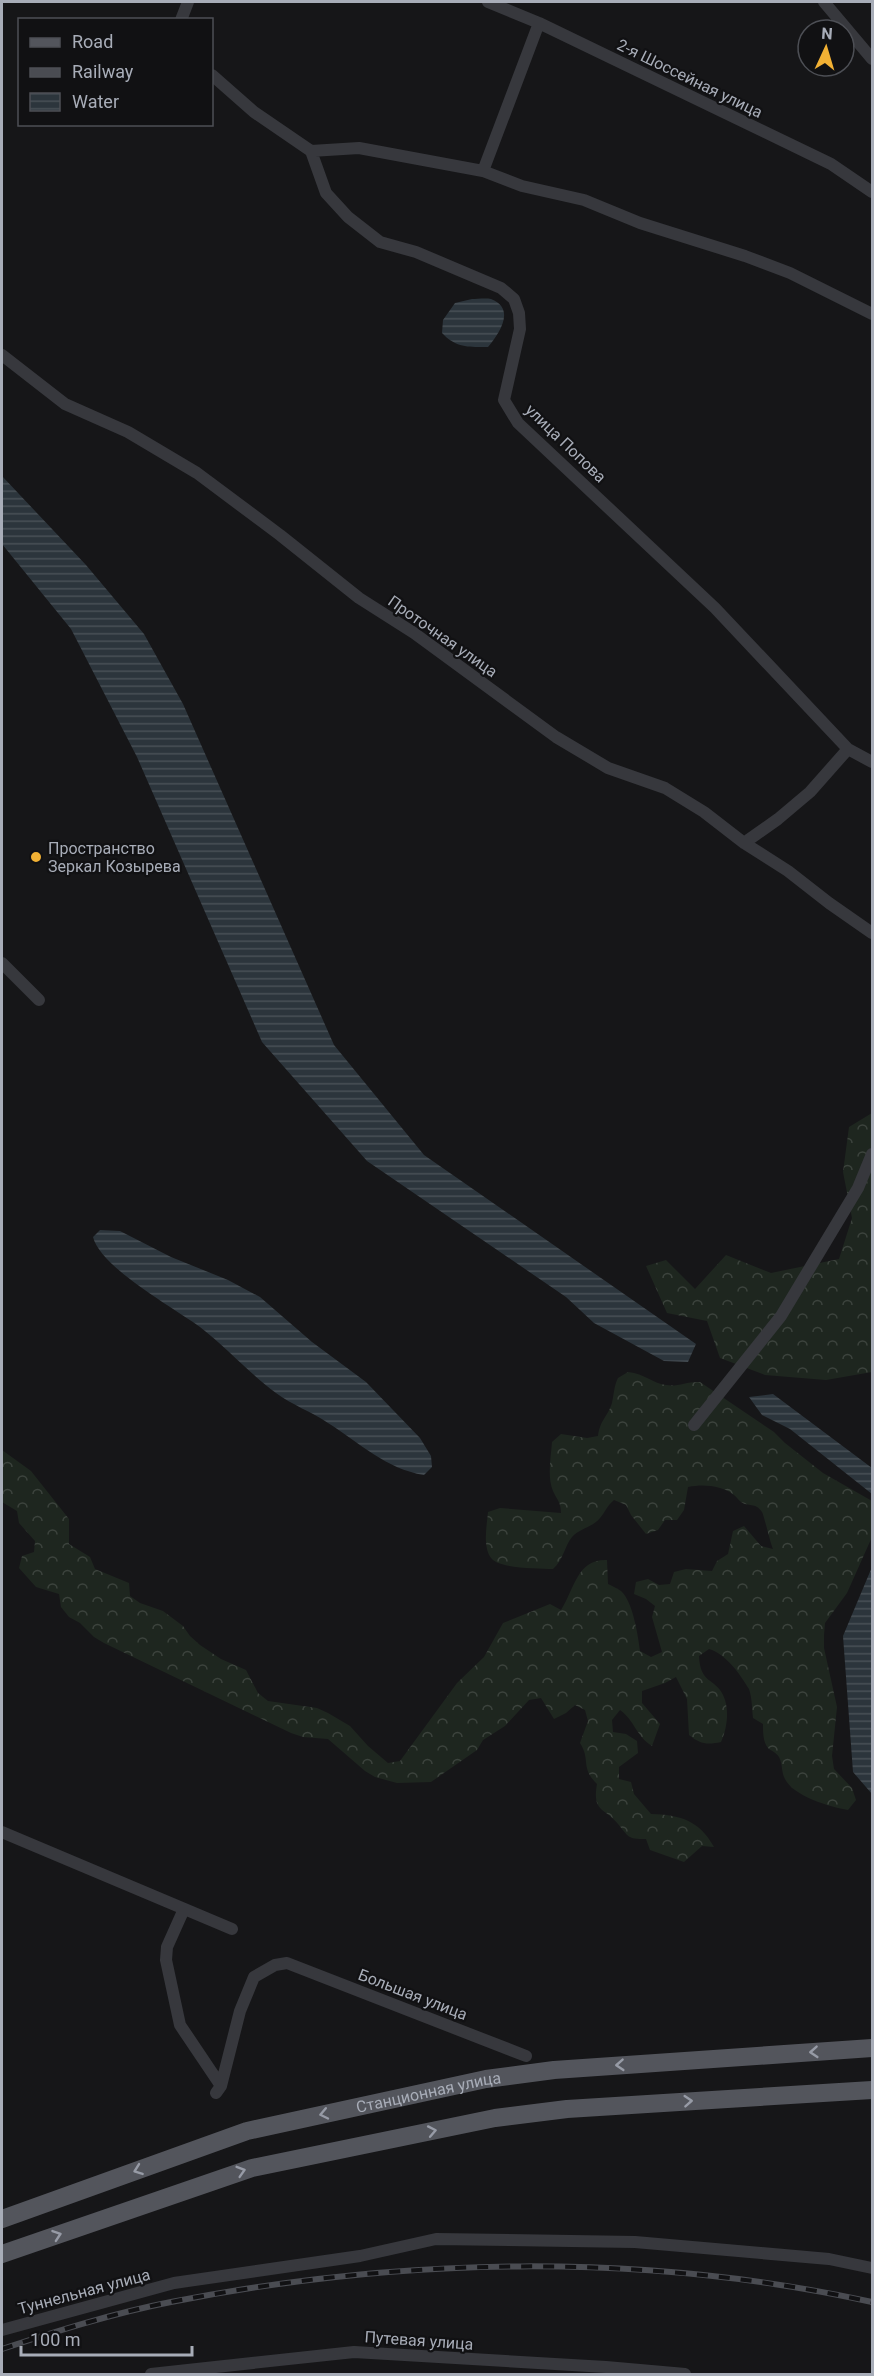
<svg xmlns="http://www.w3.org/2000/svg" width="874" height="2376" font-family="Roboto,sans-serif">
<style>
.forest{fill:url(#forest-crowns)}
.water{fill:url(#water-rules)}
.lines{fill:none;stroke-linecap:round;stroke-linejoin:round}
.street{stroke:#37383d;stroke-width:12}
.primary{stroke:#53555c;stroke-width:18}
.rail-casing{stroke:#4a4c52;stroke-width:6}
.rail{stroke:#111113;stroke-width:4;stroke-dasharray:11;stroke-linecap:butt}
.oneway{stroke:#979ba6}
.poi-dot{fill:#f2b134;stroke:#111113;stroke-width:2}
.labels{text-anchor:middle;stroke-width:4.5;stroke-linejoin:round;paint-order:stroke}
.street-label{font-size:16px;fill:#a8adb8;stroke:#111113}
.poi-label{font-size:16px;fill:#a8adb8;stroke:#111113;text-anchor:start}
</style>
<defs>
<pattern id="forest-crowns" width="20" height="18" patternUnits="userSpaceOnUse" patternTransform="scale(1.5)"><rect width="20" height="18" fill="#1e261f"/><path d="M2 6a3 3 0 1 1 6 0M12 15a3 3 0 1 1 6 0" fill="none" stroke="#3c433d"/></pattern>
<pattern id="water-rules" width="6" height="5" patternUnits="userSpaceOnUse" patternTransform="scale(1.5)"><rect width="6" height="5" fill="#2c353c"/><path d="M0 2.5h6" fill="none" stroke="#485056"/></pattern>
</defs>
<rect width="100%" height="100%" fill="#161618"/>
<path class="forest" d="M872 1113V1372L826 1380 765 1375 720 1358 707 1321 667 1313 646 1266 666 1260 695 1289 726 1255 771 1273 839 1259 852 1218 843 1172 849 1127Z
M628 1372C645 1374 652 1383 666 1385 678 1387 688 1381 700 1382L774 1432 785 1443 823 1473 872 1501V1537L847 1593 825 1623 824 1635V1648L837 1707 832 1756 834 1769 852 1788 856 1800 848 1810C830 1807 793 1796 785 1779 781 1772 783 1764 779 1757 776 1752 771 1751 768 1748 763 1742 763 1732 763 1724L753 1718C752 1709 752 1697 749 1689 740 1674 726 1654 709 1649L699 1656C700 1684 715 1678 723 1695 730 1709 727 1729 721 1742 707 1745 700 1744 689 1735L687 1699 676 1677 665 1683 642 1691V1703L660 1724 652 1746C636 1736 635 1721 620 1710L612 1720 613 1732 626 1734 637 1741 638 1753 619 1767V1779L631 1782 634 1794 651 1814C680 1815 699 1820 714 1847L702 1846 684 1862 650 1850 646 1839C627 1839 629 1837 618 1824 605 1807 592 1813 597 1784 580 1767 591 1760 580 1743L588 1721 585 1710 575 1705 566 1713 554 1719 541 1698 529 1700 505 1726 483 1740 477 1750 431 1782 397 1783 375 1777 365 1771 328 1739 303 1737 291 1733 104 1643 94 1637 80 1623 69 1617 61 1607 59 1594 36 1587 19 1568 22 1556 34 1552 35 1541 19 1523 17 1511 2 1502V1450L31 1471 69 1519V1544L90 1557 95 1569 129 1583 130 1596 140 1603 163 1611 183 1626 190 1636 200 1645 221 1659 246 1670 258 1693 268 1701 317 1708 328 1713 350 1726 368 1746 388 1763 400 1761 457 1683 484 1657 503 1623 550 1604 561 1610C575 1588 577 1559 607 1560L608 1584C612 1586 617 1588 621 1591 633 1602 638 1635 640 1651L651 1657 662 1652 652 1617 655 1606 646 1599 634 1594 636 1582 648 1579 659 1585 670 1584 674 1572 686 1569 712 1571 717 1561 728 1554 733 1531 744 1526 761 1546 773 1549C770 1542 764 1515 762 1512 756 1502 748 1507 741 1502 738 1500 737 1497 734 1495 721 1485 703 1484 688 1487L684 1510 677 1520H665L658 1530 646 1534 631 1515 626 1505 614 1500C606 1507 606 1511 600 1518 593 1527 580 1528 572 1537 564 1547 564 1559 553 1569 540 1568 501 1569 492 1559 482 1548 487 1525 488 1512L500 1508 561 1513C561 1502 557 1500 553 1491 547 1477 551 1457 552 1442L561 1434 587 1438 598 1436C600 1420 608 1416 612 1403 614 1394 614 1386 618 1378Z"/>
<path class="water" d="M472 299C477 299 486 298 491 299 517 309 498 335 488 347 468 347 456 348 442 333L443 320 455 303Z
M2 476 86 565 144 634 183 704 334 1045 424 1155 696 1344 688 1362 664 1361 594 1323 566 1297 367 1161 262 1042 137 757 71 629 2 544Z
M100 1230 120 1231 171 1257 228 1280 260 1297 312 1342 366 1382 420 1438 431 1456 432 1467 424 1475C386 1469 360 1443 328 1423 312 1412 292 1405 276 1393 249 1373 227 1348 200 1327 174 1308 100 1267 93 1237Z
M773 1394 872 1468V1494L790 1429 762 1415 749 1397Z
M872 1567V1794L853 1772 843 1636Z"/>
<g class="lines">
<path class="street" d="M488 2 539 23 831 164 872 192
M824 2 872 59
M181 20 188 2
M212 75 254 112 311 151 359 148 483 171 522 186 584 200 640 223 745 256 790 273 872 314
M311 151 326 193 348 217 380 242 416 252 501 288 514 299 519 313 520 329 504 400 518 423 715 608 848 749 872 762
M483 171 539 23
M2 355 65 404 128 432 197 473 280 535 359 598 414 633 556 737 608 768 665 788 704 812 744 843 788 871 829 903 872 933
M744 843 778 819 810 792 848 749
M2 963 39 1000
M694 1425 781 1316 858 1188 872 1154
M2 1832 232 1929
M184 1909 167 1947 166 1960 180 2025 221 2086
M216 2093 221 2086 240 2011 254 1977 275 1965 287 1963 526 2056
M2 2330 174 2283 360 2256 436 2239 635 2242 829 2259 872 2268
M151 2374 354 2352 606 2367 685 2374"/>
<g class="primary">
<path id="s1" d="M2 2219 247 2131 486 2079 554 2070 872 2048"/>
<path d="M2 2254 252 2168 495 2118 567 2109 872 2090"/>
</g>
<defs>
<path id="rail" d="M2 2349C57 2331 114 2313 171 2302 401 2257 643 2252 872 2302"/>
</defs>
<use href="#rail" class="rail-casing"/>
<use href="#rail" class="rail"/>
</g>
<defs><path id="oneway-chevron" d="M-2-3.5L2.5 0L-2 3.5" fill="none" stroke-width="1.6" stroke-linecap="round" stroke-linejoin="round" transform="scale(1.5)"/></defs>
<g class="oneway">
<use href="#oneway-chevron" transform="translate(814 2052) rotate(176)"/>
<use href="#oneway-chevron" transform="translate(620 2065) rotate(176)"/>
<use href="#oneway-chevron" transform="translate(688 2101) rotate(-4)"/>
<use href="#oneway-chevron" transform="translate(324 2114) rotate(168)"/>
<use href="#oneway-chevron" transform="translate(432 2131) rotate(-11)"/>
<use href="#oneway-chevron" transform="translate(138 2170) rotate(160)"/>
<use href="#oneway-chevron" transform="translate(241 2171) rotate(-17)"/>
<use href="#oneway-chevron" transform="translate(57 2235) rotate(-19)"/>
</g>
<circle class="poi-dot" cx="36" cy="857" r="6"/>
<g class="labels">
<g class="street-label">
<text transform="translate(690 78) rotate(26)" y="6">2-я Шоссейная улица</text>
<text transform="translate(566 443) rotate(44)" y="6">улица Попова</text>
<text transform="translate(443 636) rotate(35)" y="6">Проточная улица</text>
<text transform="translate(413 1994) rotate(21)" y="6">Большая улица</text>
<text dy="6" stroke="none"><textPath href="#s1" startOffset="446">Станционная улица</textPath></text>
<text transform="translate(84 2291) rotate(-15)" y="6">Туннельная улица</text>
<text transform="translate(419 2340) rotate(4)" y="6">Путевая улица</text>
</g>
<g class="poi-label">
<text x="48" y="854">Пространство<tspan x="48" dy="18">Зеркал Козырева</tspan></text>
</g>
</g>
<rect width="874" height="2376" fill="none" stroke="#a8adb8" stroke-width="6"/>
<rect x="18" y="18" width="195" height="108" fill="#111113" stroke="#4d4f55" stroke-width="1.5"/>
<rect x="30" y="38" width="30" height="9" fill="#53555c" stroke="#4d4f55" stroke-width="1.5"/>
<text x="72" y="48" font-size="18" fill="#a8adb8">Road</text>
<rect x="30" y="68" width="30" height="9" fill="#4a4c52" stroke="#4d4f55" stroke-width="1.5"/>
<text x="72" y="78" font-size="18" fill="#a8adb8">Railway</text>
<rect x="30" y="93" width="30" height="18" fill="url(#water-rules)" stroke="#4d4f55" stroke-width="1.5"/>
<text x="72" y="108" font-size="18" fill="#a8adb8">Water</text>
<g transform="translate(826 48) rotate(4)"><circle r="28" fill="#111113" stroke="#4d4f55" stroke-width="1.5"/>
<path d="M0-4.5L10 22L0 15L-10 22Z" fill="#f2b134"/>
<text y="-9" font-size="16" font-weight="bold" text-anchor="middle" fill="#a8adb8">N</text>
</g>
<path d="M21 2346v9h171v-9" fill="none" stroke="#a8adb8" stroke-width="3"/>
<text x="30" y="2346" font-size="18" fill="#a8adb8" stroke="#111113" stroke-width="4.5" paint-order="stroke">100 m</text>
</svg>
